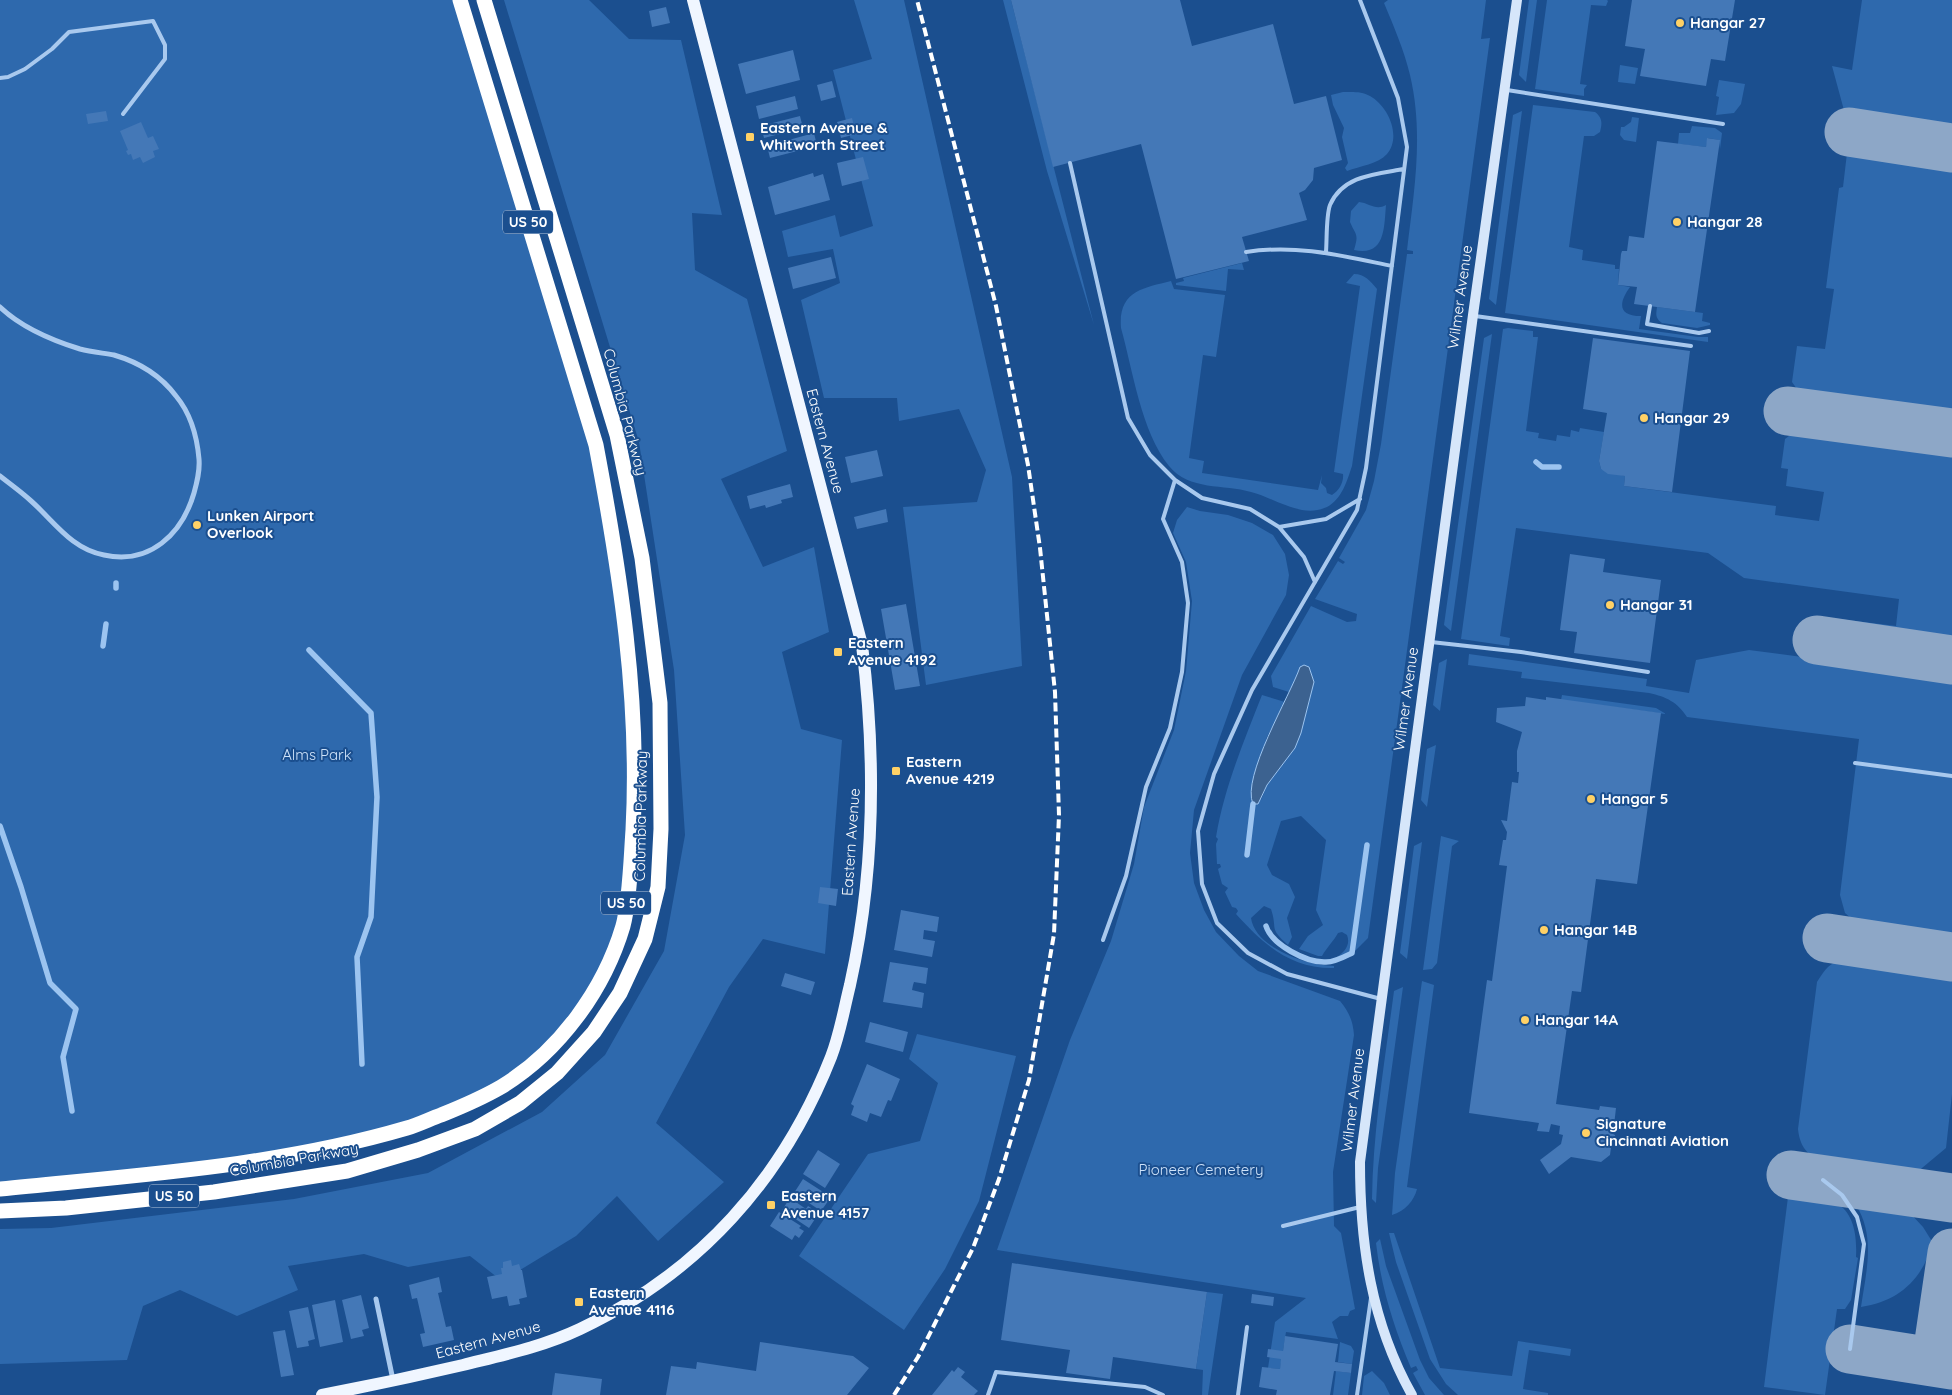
<svg xmlns="http://www.w3.org/2000/svg" width="1952" height="1395" font-family="Quicksand,sans-serif">
<style>
.green{fill:#2e69ad}
.water{fill:#3c6290;stroke:#9cc4f0}
.lines{fill:none;stroke-linecap:round;stroke-linejoin:round}
.stream{stroke:#9cc4f0;stroke-width:5.5}
.taxiway{stroke:#8da7c7;stroke-width:49}
.building{fill:#4478b7}
.lane{stroke:#a9c9ee;stroke-width:4}
.street{stroke:#a9c9ee;stroke-width:5}
.secondary{stroke:#d6e6fa;stroke-width:10}
.primary{stroke:#f0f6ff;stroke-width:12}
.highway{stroke:#fff;stroke-width:15}
.rail{stroke:#fff;stroke-width:4;stroke-dasharray:9 4;stroke-linecap:butt}
.poi-dot{fill:#ffd166;stroke:#1b4f8f;stroke-width:2}
.labels{text-anchor:middle;stroke-width:4;stroke-linejoin:round;paint-order:stroke}
.shield{fill:#1b4f8f;stroke:#bbcadd;stroke-width:1}
.shield-label{font-size:14px;font-weight:bold;fill:#fff}
.poi-label{font-size:15px;font-weight:bold;fill:#fff;stroke:#1b4f8f;text-anchor:start}
.street-label{font-size:15px;fill:#fff;stroke:#1b4f8f}
.park-label{font-size:15px;fill:#cfe3fa;stroke:#1b4f8f}
</style>
<rect width="100%" height="100%" fill="#1b4f8f"/>
<path class="green" d="M0 0H460L596 445 633 709 623 924 585 1004 502 1086 346 1143 0 1189Z
M504 0H589L629 39 681 40 722 215 692 213 695 270 747 299 787 451 721 479 763 567 814 547 829 632 782 652 801 729 842 740 825 954 763 939 729 987 656 1123 724 1182 658 1241 617 1196 576 1236 502 1281 470 1256 408 1267 364 1254 288 1266 298 1290 237 1316 180 1290 143 1306 127 1360 0 1364V1229L51 1228 294 1199 428 1173 542 1112 605 1055 664 951 685 835 674 670 639 442Z
M854 0H904L1012 477 1022 666 926 685 903 507 977 502 986 470 959 409 899 421 897 398H824L801 300 840 283 833 249 788 257 782 231 835 215 840 237 873 226 833 70 872 59Z
M1003 0H1011L1094 325 1047 171Z
M1388 0H1486L1481 39 1490 38 1368 938 1356 950 1336 960 1335 958C1344 953 1351 945 1347 935L1342 932 1338 933C1333 942 1327 947 1322 956H1318L1299 949 1308 936 1323 925 1316 910 1326 840 1301 816 1281 821 1267 865 1272 875 1289 884 1295 897 1287 918 1292 937 1288 945C1268 927 1278 930 1271 909L1264 906 1251 918C1255 948 1308 966 1334 966V968C1291 969 1263 944 1236 914L1238 911 1236 908 1232 907 1225 892 1228 888 1222 884 1218 869 1221 867 1220 864H1217L1216 844 1218 839 1216 837C1224 788 1244 741 1262 695L1285 702 1266 739 1261 800 1267 785 1295 748 1300 667 1293 686 1289 692 1273 687 1271 676 1311 606 1347 622 1356 621 1357 614 1315 599 1338 561 1343 564 1345 562 1339 558 1366 510 1374 481 1381 444 1407 254H1413V251L1407 250C1414 192 1424 134 1410 75 1404 50 1394 27 1384 3Z
M1529 0H1537L1526 82 1519 75Z
M1547 0H1607L1608 1 1606 6 1591 5 1580 84 1587 85 1584 89V96L1535 89Z
M1862 0H1952V128L1845 114 1832 66 1852 70Z
M1620 65 1638 68 1635 84 1618 82Z
M1719 80 1745 84 1741 104 1734 113 1716 115 1719 97 1716 96Z
M1343 92C1352 92 1362 91 1370 96 1388 106 1402 136 1387 154 1378 164 1360 166 1347 171L1345 168 1348 163 1342 137 1344 128 1333 105 1331 95Z
M1533 105 1595 112C1603 118 1602 124 1600 132L1594 136H1584L1569 247 1583 250 1582 260 1615 265V269H1619L1618 285 1630 287C1619 302 1617 316 1641 316L1639 329 1698 337H1708V342L1505 313Z
M1522 111 1496 305 1489 299 1513 115Z
M1632 117 1639 118 1636 142 1624 140 1620 135 1621 127H1624L1631 122Z
M1692 126 1715 128 1722 133 1720 149 1719 140 1708 138 1706 147 1678 144 1679 133H1690Z
M1847 153 1952 166V414L1799 392 1792 382 1797 346 1825 349 1834 289 1826 288 1839 188 1843 187Z
M1359 202C1369 203 1376 211 1386 205 1384 226 1386 257 1354 250 1359 233 1356 236 1350 222L1351 211Z
M1242 263 1244 270 1228 269 1226 291 1176 285V283L1184 281 1183 278Z
M1354 274C1365 274 1370 281 1377 289L1352 466C1347 481 1342 499 1327 507 1301 519 1275 498 1251 492 1224 484 1189 491 1169 466 1141 431 1133 371 1121 328 1118 291 1143 288 1171 281L1174 289 1225 295 1216 357 1203 355 1189 458 1204 461 1202 473 1318 490 1322 475 1321 483 1326 488 1327 493 1332 495C1339 491 1344 482 1343 474L1334 472 1360 286 1346 283Z
M1657 307 1703 313 1702 321 1710 323V325L1697 328 1662 323C1655 318 1656 314 1657 307Z
M1508 328 1533 331V337H1538L1526 431 1539 433 1538 438 1556 441 1557 435 1570 437 1571 430 1579 432 1580 428 1604 432 1599 461 1601 469 1625 476 1624 486 1776 506 1775 515 1819 521 1824 492 1786 486 1788 469 1781 468 1785 439 1793 433 1952 455V643L1819 624 1815 616 1896 626 1899 599 1744 578 1708 553 1516 528 1500 636 1510 638 1509 646 1461 639 1503 329Z
M1492 334 1451 631 1444 625 1484 338Z
M1187 507 1200 511 1228 515 1252 523 1273 535 1285 554 1289 575 1286 595 1242 675 1194 810 1190 853 1194 883 1204 910 1216 932 1239 956 1258 971 1340 1001C1349 1012 1353 1021 1354 1035L1333 1172 1334 1226 1341 1233 1355 1309 1350 1311 1348 1316H1340L1332 1322 1338 1339 1286 1332 1280 1369 1268 1368 1275 1322 1306 1298 997 1250 1070 1040 1111 941 1134 864 1144 807 1174 730 1186 671 1192 601 1186 562 1173 533 1177 520Z
M1749 650 1952 677V934L1948 935 1913 934 1859 925 1845 913 1840 895 1859 739 1687 717C1677 702 1667 697 1649 693L1521 678 1522 672 1468 665 1469 654 1647 679 1646 686 1689 693 1696 660Z
M1447 659 1440 711 1433 705 1439 663Z
M1562 695 1656 708 1666 714 1561 700Z
M1436 745 1427 807 1421 800 1427 749Z
M1441 836 1459 841 1452 846 1437 963 1432 969 1423 970Z
M1422 842 1407 959 1400 953 1414 846Z
M1851 959C1882 962 1926 963 1952 978V1094L1946 1148 1916 1173C1897 1170 1823 1165 1812 1156 1803 1150 1799 1140 1798 1129L1817 982C1828 965 1831 961 1851 959Z
M1422 981 1434 985 1407 1187 1417 1189C1414 1201 1405 1211 1392 1215L1395 1173Z
M1403 987 1378 1168 1376 1203 1372 1199C1373 1129 1385 1060 1394 991Z
M917 1034 1016 1056 979 1201 945 1269 904 1330 799 1256 868 1154 920 1141 938 1083 909 1059Z
M1788 1197C1798 1198 1831 1200 1838 1204 1855 1215 1857 1239 1856 1257L1858 1258 1851 1300 1845 1309H1837L1825 1395 1764 1387Z
M1856 1205 1909 1212 1923 1227 1933 1243C1922 1279 1900 1301 1861 1307 1866 1272 1876 1237 1856 1205Z
M1389 1233H1394L1440 1368 1512 1376 1518 1341 1571 1349 1570 1356 1529 1350 1523 1389 1548 1393V1395H1458L1446 1384 1430 1359 1396 1262Z
M1380 1239 1386 1266 1420 1360 1429 1378 1444 1395H1425L1413 1373 1418 1370 1416 1366 1411 1368C1394 1328 1381 1287 1376 1243Z
M1207 1292 1223 1294 1208 1395H1202L1203 1370 1196 1369Z
M1340 1342 1351 1346 1354 1351 1352 1364 1338 1362Z
M1336 1371 1351 1373 1348 1395H1333Z
M1372 1371 1384 1383 1390 1395H1362L1364 1376Z"/>
<path class="water" d="M1304 665 1309 667 1314 682 1301 733 1295 748 1267 785 1258 804H1253C1241 777 1290 696 1300 667Z"/>
<g class="lines">
<path class="stream" d="M1536 462 1542 467H1559
M116 588V583
M103 646 106 624
M309 650 371 713 377 797 371 917 357 957 362 1064
M0 826 21 887 50 983 76 1009 63 1057 72 1111
M1247 855 1253 804
M1266 926C1272 945 1307 963 1326 962 1335 962 1344 957 1352 953L1367 845"/>
<path class="taxiway" d="M1849 132 1952 148
M1788 411 1952 433
M1817 640 1952 660
M1827 938 1952 957
M1791 1175 1952 1198
M1850 1349 1952 1365
M1936 1362 1952 1253"/>
</g>
<path class="building" d="M1011 0H1180L1192 46 1273 24 1294 104 1326 96 1342 160 1314 168 1313 180 1305 190 1299 193 1307 220 1242 237 1249 261 1176 279 1141 144 1053 167Z
M1632 0H1735L1725 61 1711 59 1706 86 1640 76 1645 49 1625 46Z
M666 7 670 23 652 27 649 11Z
M793 50 800 80 746 94 738 64Z
M832 81 836 97 821 101 817 85Z
M795 96 798 109 759 119 756 106Z
M106 111 108 121 88 124 86 114Z
M800 116 803 128 764 138 761 126Z
M852 118 856 134 841 138 837 122Z
M141 122 148 138 153 136 159 149 153 151 155 157 143 163 140 157 133 160 131 154 128 155 126 151 128 150 120 131Z
M814 133 817 146 770 158 767 146Z
M1707 138 1720 140 1695 312 1634 304 1637 287 1618 285 1621 254 1622 251H1627L1629 236 1644 238 1657 141 1706 147Z
M863 157 869 179 842 186 837 163Z
M813 173 814 177 823 174 830 200 775 215 768 187Z
M831 257 836 278 793 289 788 268Z
M1593 338 1690 351 1672 492 1624 486 1625 476 1608 474 1601 469 1599 461 1607 413 1583 409Z
M877 450 883 476 851 483 845 457Z
M790 484 793 497 781 500 782 503 766 508 765 505 750 509 747 496Z
M886 509 888 522 857 529 854 517Z
M1570 554 1605 559 1603 572 1661 580 1650 663 1574 653 1577 632 1560 630Z
M906 604 920 686 895 690 881 609Z
M1526 697 1546 700V697L1661 713 1637 884 1596 879 1581 992 1572 991 1556 1104 1599 1110 1600 1106 1616 1108 1613 1134 1615 1135V1140H1612L1610 1155 1601 1162 1571 1157 1549 1174 1540 1160 1561 1144 1563 1135 1559 1134 1560 1126 1551 1124 1549 1132 1537 1131 1539 1123 1469 1113 1487 980 1492 981 1507 866 1499 865 1503 840H1506L1507 832 1501 820 1507 821 1512 782 1518 783 1519 772H1517V751L1522 732 1496 722 1497 708 1525 706Z
M820 887 838 889 836 906 818 903Z
M901 910 939 917 937 932 924 930 923 939 935 941 932 957 894 950Z
M890 962 928 968 926 984 914 982 913 985 912 990 924 993 922 1008 883 1002Z
M785 973 815 982 811 995 781 986Z
M870 1022 908 1032 903 1052 865 1042Z
M867 1064 900 1079 891 1101 888 1100 881 1117 870 1113 867 1122 851 1115 854 1106 851 1104Z
M818 1150 840 1164 825 1188 803 1174Z
M803 1179 831 1197 821 1211 794 1193Z
M790 1198 806 1209 808 1206 819 1213 809 1228 782 1210Z
M779 1212 801 1226 799 1228 804 1231 799 1238 795 1235 792 1240 770 1226Z
M511 1260 512 1266 519 1264 521 1270H522L527 1297 519 1299 520 1304 509 1306 507 1296 492 1299 487 1277 502 1274 501 1268H503V1262Z
M1012 1263 1207 1292 1196 1369 1113 1357 1110 1379 1066 1373 1070 1350 1001 1340Z
M439 1277 442 1292 438 1293 446 1327 451 1326 454 1340 423 1347 420 1334 425 1333 417 1298 412 1299 409 1285Z
M1252 1294 1274 1297 1273 1306 1251 1303Z
M361 1295 369 1328 362 1330 364 1336 351 1339 342 1300Z
M335 1300 343 1342 320 1347 312 1305Z
M308 1307 315 1339 308 1341 309 1346 297 1348 289 1311Z
M285 1330 294 1375 281 1377 273 1332Z
M1285 1336 1338 1344 1335 1362 1352 1364 1351 1373 1334 1371 1330 1395H1276L1277 1390 1259 1387 1262 1367 1280 1369 1281 1359 1267 1357 1268 1349 1283 1351Z
M760 1342 853 1356 869 1368 847 1395H666L671 1366 696 1369 697 1362 756 1371Z
M958 1367 965 1372 961 1377 978 1391 974 1395H932L952 1370 954 1372Z
M555 1373 602 1379 600 1395H552Z"/>
<g class="lines">
<path class="lane" d="M1360 0 1398 98 1407 147 1366 468 1357 510 1252 690 1214 774 1198 831 1202 884 1217 923 1248 953 1287 974 1381 999
M0 78 8 77 25 69 52 49 69 32 153 21 165 45V59L123 114
M1507 90 1723 124
M1070 163 1128 418 1150 455 1175 480 1202 498 1250 509 1279 527 1304 557 1315 582
M1246 252C1297 244 1343 256 1392 266
M1326 252C1327 239 1326 216 1330 205 1343 175 1377 174 1404 169
M1650 306 1647 324 1699 333 1709 331
M1475 316 1691 346
M1279 527 1326 519 1360 499
M1431 642 1521 652 1648 672
M1855 763 1952 776
M1103 940 1126 876 1146 787 1170 728 1182 672 1188 603 1182 562 1163 519 1175 480
M1823 1180 1842 1195 1857 1217 1864 1244 1850 1349
M1283 1226 1360 1207
M988 1395 996 1372 1145 1387 1163 1395
M1238 1395 1247 1327
M1357 1395 1371 1298"/>
<path class="street" d="M0 307C22 328 51 340 80 349 91 352 103 353 114 355 138 362 161 376 176 396 191 414 197 436 199 459 200 471 197 482 194 493 182 534 150 565 104 555 71 549 54 521 30 500 20 491 10 484 0 476
M376 1299 393 1380"/>
<path class="secondary" d="M1412 1395C1371 1322 1360 1244 1360 1162L1473 315 1517 0"/>
<path class="primary" d="M322 1395C369 1386 416 1376 463 1365 503 1355 542 1347 580 1329 699 1273 783 1179 831 1057 840 1034 844 1009 850 985 875 873 876 758 862 645L693 0"/>
<path class="highway" d="M0 1189C136 1175 274 1167 407 1128 418 1125 430 1119 441 1115 461 1107 482 1098 501 1087 559 1052 604 990 623 926 630 900 631 857 633 830 640 699 620 572 596 445L460 0
M0 1211 66 1208 214 1192 347 1171 418 1150 475 1129 520 1103 557 1073 594 1032 620 993 645 939 658 887 661 829 660 703 642 558 617 435 484 0"/>
<path class="rail" d="M894 1395 918 1357 973 1248 999 1179 1029 1080 1054 934 1059 815 1055 692 1040 548 1028 465 996 306 917 0"/>
</g>
<g class="poi-dot">
<circle cx="1680" cy="23" r="5"/>
<rect x="745" y="132" width="10" height="10" rx="2.5"/>
<circle cx="1677" cy="222" r="5"/>
<circle cx="1644" cy="418" r="5"/>
<circle cx="197" cy="525" r="5"/>
<circle cx="1610" cy="605" r="5"/>
<rect x="833" y="647" width="10" height="10" rx="2.5"/>
<rect x="891" y="766" width="10" height="10" rx="2.5"/>
<circle cx="1591" cy="799" r="5"/>
<circle cx="1544" cy="930" r="5"/>
<circle cx="1525" cy="1020" r="5"/>
<circle cx="1586" cy="1133" r="5"/>
<rect x="766" y="1200" width="10" height="10" rx="2.5"/>
<rect x="574" y="1297" width="10" height="10" rx="2.5"/>
</g>
<g class="labels">
<g class="shield">
<rect x="503" y="210.5" width="50" height="23" rx="4"/>
<rect x="601" y="891.5" width="50" height="23" rx="4"/>
<rect x="149" y="1184.5" width="50" height="23" rx="4"/>
</g>
<g class="shield-label">
<text x="528" y="227">US 50</text>
<text x="626" y="908">US 50</text>
<text x="174" y="1201">US 50</text>
</g>
<g class="poi-label">
<text x="1690" y="28">Hangar 27</text>
<text x="760" y="133">Eastern Avenue &amp;<tspan x="760" dy="17">Whitworth Street</tspan></text>
<text x="1687" y="227">Hangar 28</text>
<text x="1654" y="423">Hangar 29</text>
<text x="207" y="521">Lunken Airport<tspan x="207" dy="17">Overlook</tspan></text>
<text x="1620" y="610">Hangar 31</text>
<text x="848" y="648">Eastern<tspan x="848" dy="17">Avenue 4192</tspan></text>
<text x="906" y="767">Eastern<tspan x="906" dy="17">Avenue 4219</tspan></text>
<text x="1601" y="804">Hangar 5</text>
<text x="1554" y="935">Hangar 14B</text>
<text x="1535" y="1025">Hangar 14A</text>
<text x="1596" y="1129">Signature<tspan x="1596" dy="17">Cincinnati Aviation</tspan></text>
<text x="781" y="1201">Eastern<tspan x="781" dy="17">Avenue 4157</tspan></text>
<text x="589" y="1298">Eastern<tspan x="589" dy="17">Avenue 4116</tspan></text>
</g>
<g class="street-label">
<text transform="translate(1460 297) rotate(-82)" y="5">Wilmer Avenue</text>
<text transform="translate(625 412) rotate(75)" y="5">Columbia Parkway</text>
<text transform="translate(825 441) rotate(75)" y="5">Eastern Avenue</text>
<text transform="translate(1406 699) rotate(-82)" y="5">Wilmer Avenue</text>
<text transform="translate(641 816) rotate(-89)" y="5">Columbia Parkway</text>
<text transform="translate(851 842) rotate(-86)" y="5">Eastern Avenue</text>
<text transform="translate(1353 1100) rotate(-83)" y="5">Wilmer Avenue</text>
<text transform="translate(294 1160) rotate(-10)" y="5">Columbia Parkway</text>
<text transform="translate(488 1340) rotate(-15)" y="5">Eastern Avenue</text>
</g>
<g class="park-label">
<text x="317" y="760">Alms Park</text>
<text x="1201" y="1175">Pioneer Cemetery</text>
</g>
</g>
</svg>
